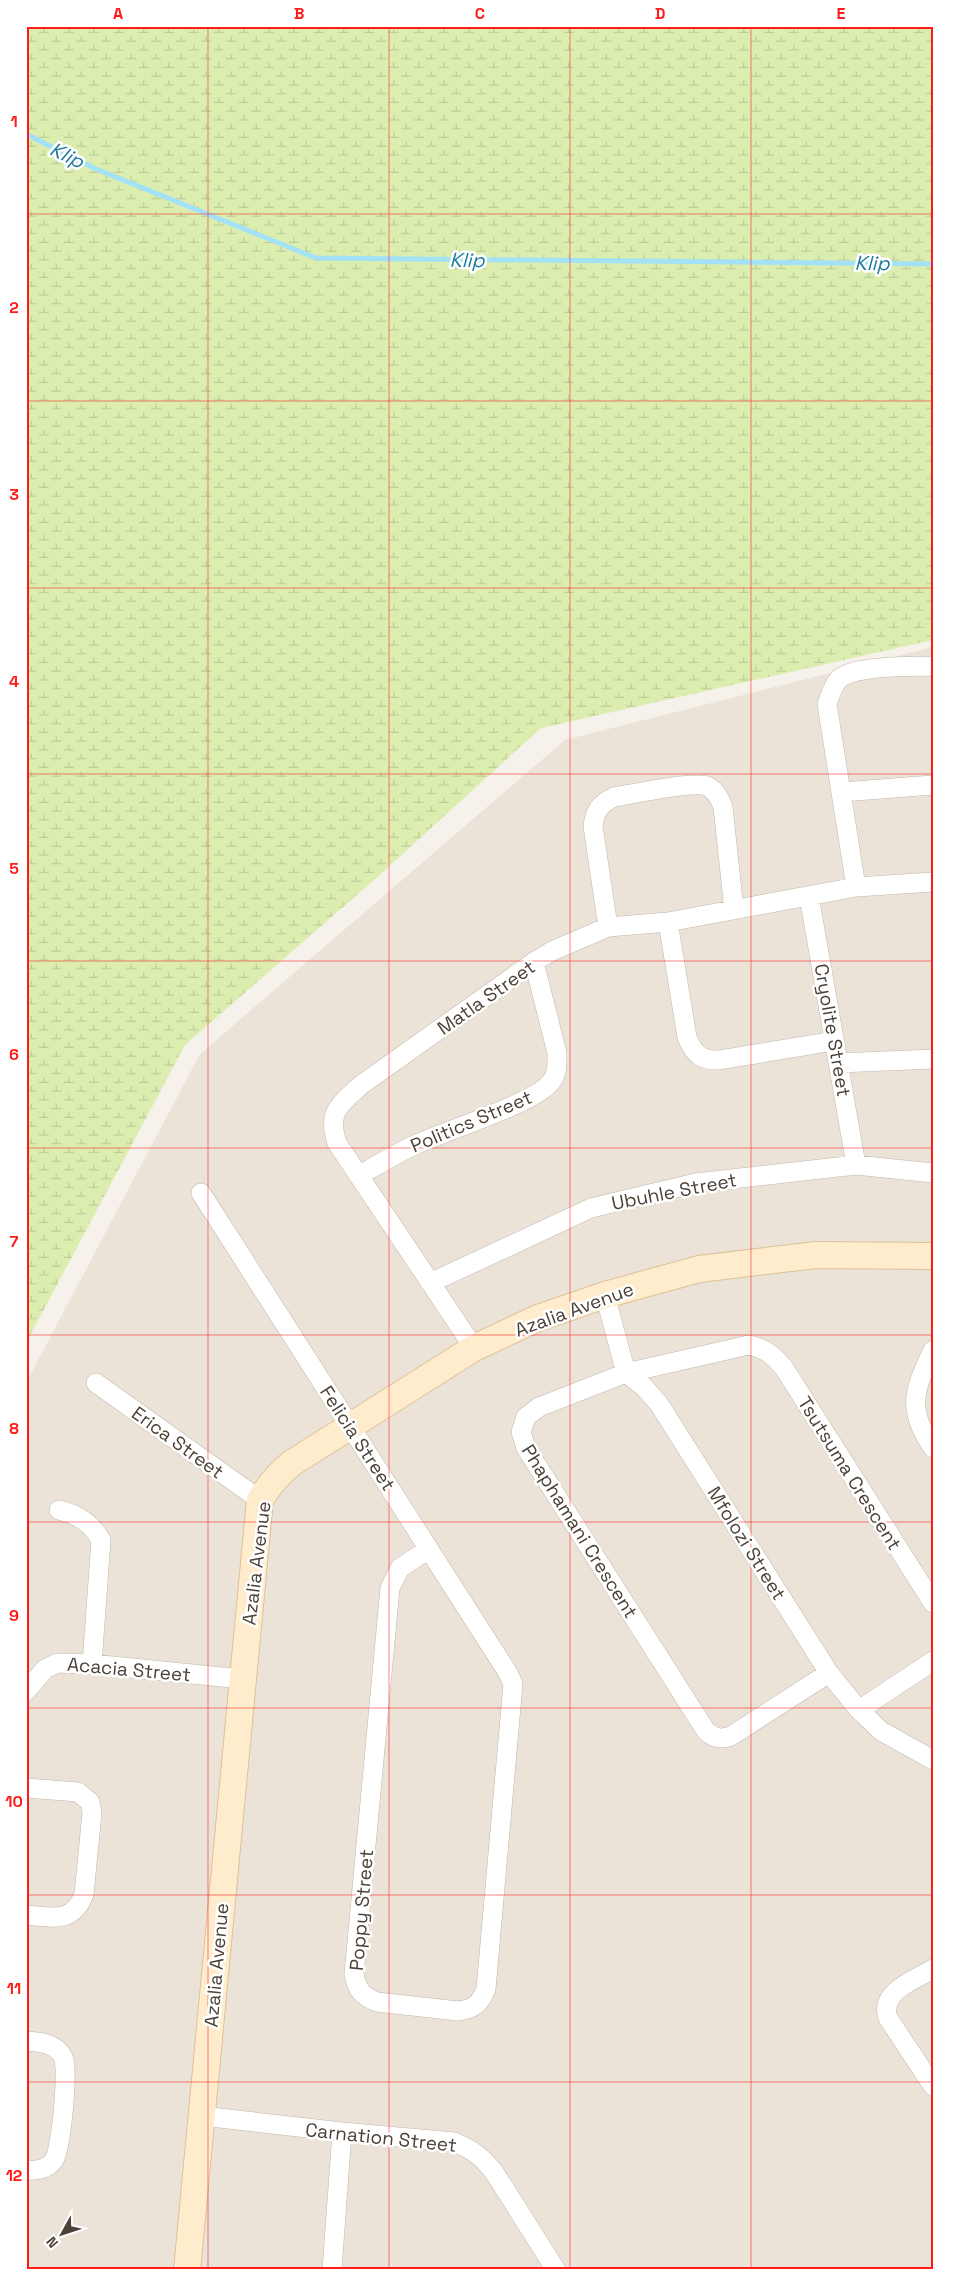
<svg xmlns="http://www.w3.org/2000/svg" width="959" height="2296" font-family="'Space Grotesk',sans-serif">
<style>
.residential{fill:#ebe2d8}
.wetland{fill:url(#wetland-marsh)}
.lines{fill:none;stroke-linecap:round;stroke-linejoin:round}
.stream{stroke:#a3e1f7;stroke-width:5}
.street-casing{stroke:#c3b8ac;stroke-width:20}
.secondary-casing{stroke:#ddc299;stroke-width:28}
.street{stroke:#fff;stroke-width:19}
.secondary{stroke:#ffeccc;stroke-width:26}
.grid{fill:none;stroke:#ff1b19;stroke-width:1;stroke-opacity:0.55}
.labels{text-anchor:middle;stroke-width:5;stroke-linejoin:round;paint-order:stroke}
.street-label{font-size:19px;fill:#4c4137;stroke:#fff}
.water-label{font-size:20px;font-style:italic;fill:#207ca0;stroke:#fff}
.neatline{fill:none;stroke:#ff1b19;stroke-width:2}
.grid-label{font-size:16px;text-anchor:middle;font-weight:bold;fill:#ff1b19}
</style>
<defs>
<pattern id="wetland-marsh" width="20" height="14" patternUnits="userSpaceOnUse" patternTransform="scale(1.25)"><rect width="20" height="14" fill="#dbeeb0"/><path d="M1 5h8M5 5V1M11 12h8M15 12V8" fill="none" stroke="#becd98"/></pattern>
</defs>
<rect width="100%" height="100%" fill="#f6f1eb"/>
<path class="residential" d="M933 647V2270H26V1383L200 1054 565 740Z"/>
<path class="wetland" d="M26 26H933V640L541 728 374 880 185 1045 26 1343Z"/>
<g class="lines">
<path class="stream" d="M26 134 96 169 316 258 933 264"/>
<defs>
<path id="street" d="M842 792 933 785
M856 887 827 704C830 696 833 685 839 679 855 665 911 667 933 666
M809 896 856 1165
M668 922 687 1037C693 1053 701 1061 719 1060L834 1041
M608 927 593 826C595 810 600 804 614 797 633 794 692 781 707 786 716 790 720 799 723 807L734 910
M838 1063 933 1059
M360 1175C379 1164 397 1153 417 1144 445 1131 535 1103 551 1082 558 1073 557 1064 557 1053L534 962
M201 1193 508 1673 513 1684 486 1989C480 2004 474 2009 458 2011L377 2002C362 1996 357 1990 354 1974L390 1588 400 1568 429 1549
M430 1283 591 1208 696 1183 856 1165 933 1173
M605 1295 626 1373 644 1387 659 1404 829 1673 859 1710 881 1731 933 1760
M474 1348 337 1143C327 1112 339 1105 361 1085L534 962 552 951 608 927 668 922 856 887 933 882
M933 1350C914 1390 906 1409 933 1448
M96 1383 260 1500
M59 1510C77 1514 92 1524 101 1540L92 1664
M829 1673 731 1736C720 1740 714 1738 706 1731L526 1448 521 1432 526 1417 539 1407 626 1373 749 1345C766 1349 773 1355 784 1368L933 1603
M26 1691 45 1669 57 1663 92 1664 242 1679
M859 1710 933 1661
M26 1788 78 1792 90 1802 92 1813 84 1894C73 1924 52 1917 26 1915
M933 1969C914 1980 879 1992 888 2018L933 2086
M26 2041C40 2042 56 2043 63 2057 69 2069 61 2150 54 2160 48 2169 36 2171 26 2170
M202 2116 342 2132 454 2142C472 2149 482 2157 494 2172L556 2270
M332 2270 342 2132"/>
<path id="secondary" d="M187 2270 260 1500C269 1485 278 1474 292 1463L474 1348 538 1318 605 1295 699 1269 816 1255 933 1256"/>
</defs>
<use href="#street" class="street-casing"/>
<use href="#secondary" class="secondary-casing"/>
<use href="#street" class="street"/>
<use href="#secondary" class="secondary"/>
</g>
<path class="grid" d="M208 26V2270M389 26V2270M570 26V2270M751 26V2270M26 214H933M26 401H933M26 588H933M26 774H933M26 961H933M26 1148H933M26 1335H933M26 1522H933M26 1708H933M26 1895H933M26 2082H933"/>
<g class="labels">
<g class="street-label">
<text transform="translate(486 997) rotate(-35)" y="7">Matla Street</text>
<text transform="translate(833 1030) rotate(80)" y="7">Cryolite Street</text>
<text transform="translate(471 1121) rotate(-23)" y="7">Politics Street</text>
<text transform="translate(674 1191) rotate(-11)" y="7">Ubuhle Street</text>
<text transform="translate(574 1309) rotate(-20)" y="7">Azalia Avenue</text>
<text transform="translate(358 1438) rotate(57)" y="7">Felicia Street</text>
<text transform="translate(178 1442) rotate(36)" y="7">Erica Street</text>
<text transform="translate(850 1473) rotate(58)" y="7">Tsutsuma Crescent</text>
<text transform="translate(580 1531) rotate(58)" y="7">Phaphamani Crescent</text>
<text transform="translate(747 1543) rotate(58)" y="7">Mfolozi Street</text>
<text transform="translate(256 1563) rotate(-83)" y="7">Azalia Avenue</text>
<text transform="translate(129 1669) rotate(5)" y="7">Acacia Street</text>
<text transform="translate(361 1910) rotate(-85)" y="7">Poppy Street</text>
<text transform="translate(216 1965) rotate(-85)" y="7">Azalia Avenue</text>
<text transform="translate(381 2137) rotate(6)" y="7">Carnation Street</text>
</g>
<g class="water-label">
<text transform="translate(67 155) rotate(26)" y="7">Klip</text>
<text transform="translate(467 260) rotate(1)" y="7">Klip</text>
<text transform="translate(872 263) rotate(1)" y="7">Klip</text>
</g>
</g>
<rect width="959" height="2296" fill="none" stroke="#ffffff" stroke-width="55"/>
<g transform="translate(62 2234) rotate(230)" stroke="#ffffff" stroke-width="4" paint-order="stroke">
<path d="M0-4L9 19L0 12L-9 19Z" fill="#4c4137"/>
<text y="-8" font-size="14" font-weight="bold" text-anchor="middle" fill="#4c4137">N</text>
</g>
<rect x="28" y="28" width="904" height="2240" class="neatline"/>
<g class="grid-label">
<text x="118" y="19">A</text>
<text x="299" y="19">B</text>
<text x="480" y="19">C</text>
<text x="660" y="19">D</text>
<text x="841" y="19">E</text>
<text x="14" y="127">1</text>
<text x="14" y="313">2</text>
<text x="14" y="500">3</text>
<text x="14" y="687">4</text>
<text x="14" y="874">5</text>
<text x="14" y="1060">6</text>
<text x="14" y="1247">7</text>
<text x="14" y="1434">8</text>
<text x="14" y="1621">9</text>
<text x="14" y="1807">10</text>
<text x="14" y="1994">11</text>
<text x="14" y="2181">12</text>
</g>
</svg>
